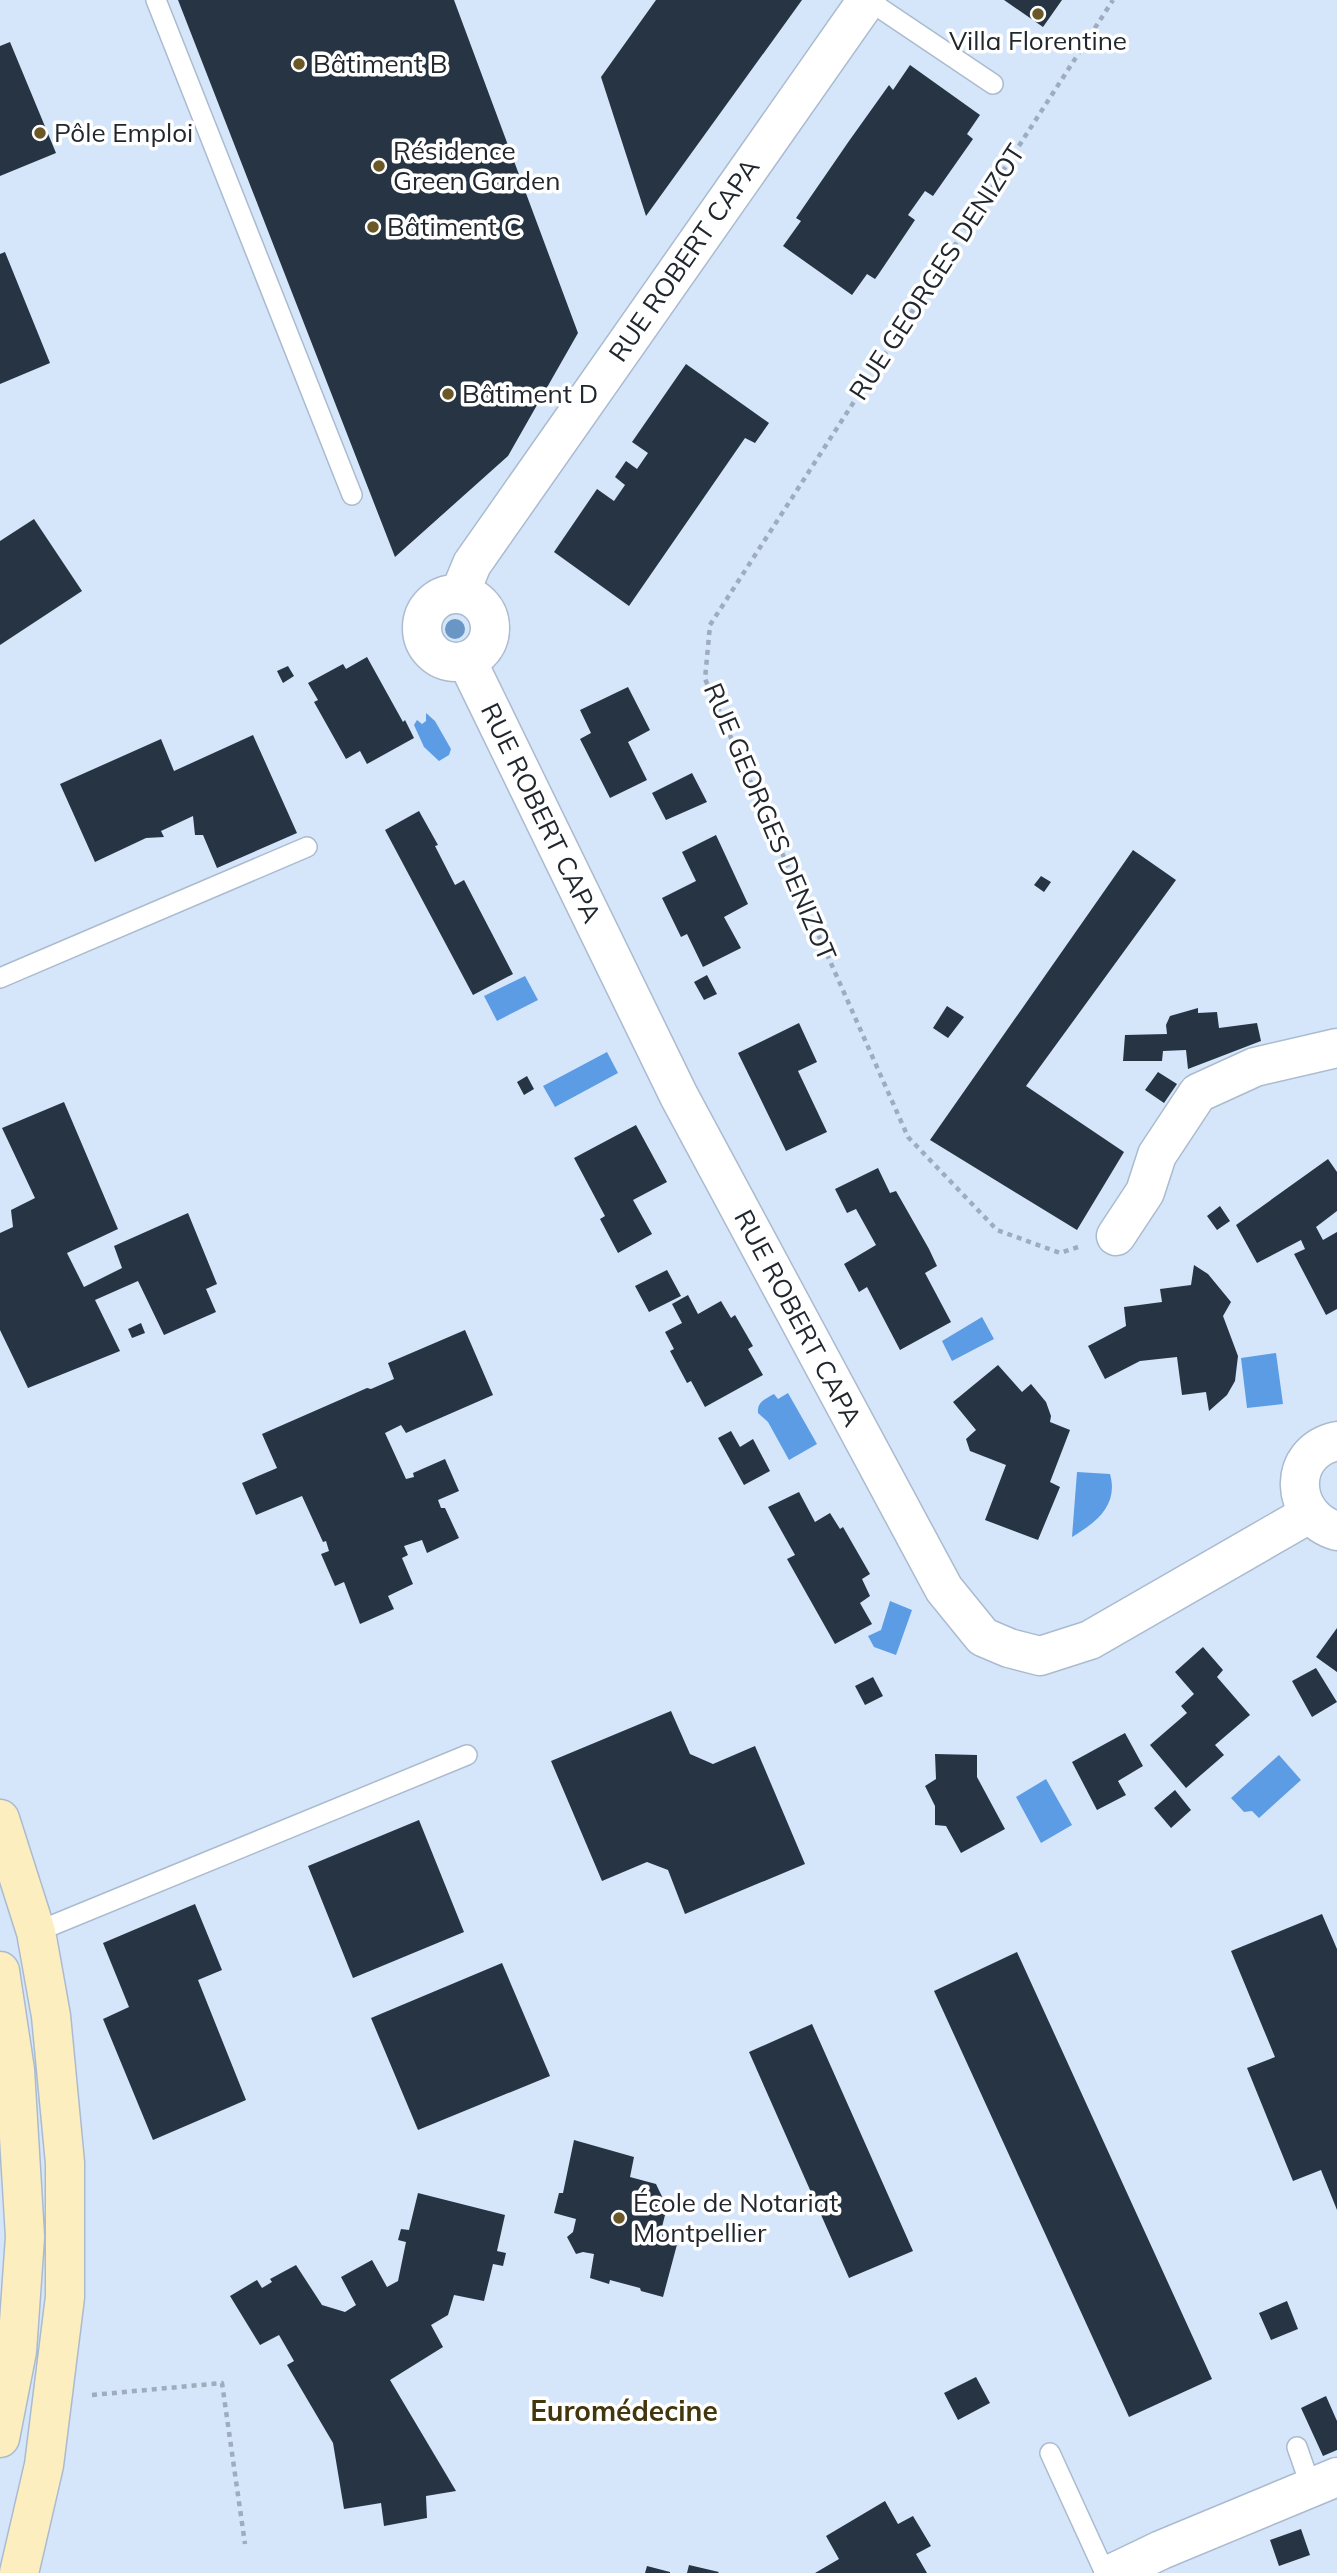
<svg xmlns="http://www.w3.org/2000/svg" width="1337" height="2573" font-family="Mulish,sans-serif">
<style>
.water{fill:#5b9ce5}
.building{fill:#273443}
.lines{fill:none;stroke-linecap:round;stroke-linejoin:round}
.service-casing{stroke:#abbbcf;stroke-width:22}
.minor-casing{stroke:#abbbcf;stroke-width:41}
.secondary-casing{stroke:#abbbcf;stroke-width:41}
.path{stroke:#9eacbd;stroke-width:4.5;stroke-dasharray:5 5;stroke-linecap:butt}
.service{stroke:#fff;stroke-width:19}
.minor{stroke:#fff;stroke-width:38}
.secondary{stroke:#fdeebf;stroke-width:38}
.tree{fill:#6a96c5}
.poi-dot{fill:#6a5927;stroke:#fff;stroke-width:2.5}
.labels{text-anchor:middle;stroke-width:7;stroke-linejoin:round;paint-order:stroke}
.poi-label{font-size:26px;fill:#20272e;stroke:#fff;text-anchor:start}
.street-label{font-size:26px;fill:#20272e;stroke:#fff}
.neighbourhood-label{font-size:28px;font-weight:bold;fill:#43350c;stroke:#fff}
</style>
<rect width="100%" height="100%" fill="#d5e6fb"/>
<path class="water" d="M426 713 435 721 451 749 449 755 439 761 424 747 414 725 417 720 422 724 426 721Z
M525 976 538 1000 497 1021 484 996Z
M607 1052 618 1073 555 1107 543 1086Z
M982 1317 994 1339 952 1361 942 1341Z
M1276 1353 1283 1404 1247 1408 1241 1358Z
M788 1393 817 1444 789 1460 768 1422 758 1413C757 1402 765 1399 774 1394L778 1399Z
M1077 1472 1110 1474C1119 1506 1095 1523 1072 1537Z
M890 1601 912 1610 896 1655 874 1647 868 1636 881 1630Z
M1279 1755 1301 1780 1259 1818 1252 1811 1244 1812 1231 1798Z
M1046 1779 1072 1825 1041 1843 1016 1797Z"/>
<path class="building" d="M178 0H454L578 333 508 456 395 557Z
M656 0H802L646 216 601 77Z
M1004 0H1062L1043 27Z
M10 42 56 153 0 176V46Z
M910 65 980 115 967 134 973 139 933 196 925 191 908 215 915 220 878 275 875 279 867 274 852 295 783 246 801 221 796 218 849 141 889 85 893 90Z
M5 252 50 363 0 384V254Z
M686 364 769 423 755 443 745 438 629 606 554 552 597 489 614 501 625 485 615 477 626 461 637 469 648 453 632 442Z
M34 519 82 591 0 645V541Z
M367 657 403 722 405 720 414 738 367 764 360 751 346 759 314 702 318 700 308 683 343 664 346 669Z
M288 666 294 676 283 683 277 671Z
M628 687 650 730 628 742 647 780 610 798 580 739 591 733 580 710Z
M253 735 297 833 217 868 203 835H195L193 816 161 831 164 837 146 838 95 862 60 784 161 739 174 771Z
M692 773 707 802 666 820 652 793Z
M419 811 438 845 435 846 455 885 464 880 513 974 473 995 385 830Z
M716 835 748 904 724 917 741 948 703 967 687 934 681 937 662 898 696 881 682 852Z
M1133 850 1176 880 1026 1086 1124 1152 1077 1230 930 1140Z
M1041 876 1051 882 1044 892 1034 885Z
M707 975 717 994 704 1000 694 982Z
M947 1006 964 1017 948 1038 933 1028Z
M1198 1008V1013L1217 1012 1219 1028 1257 1023 1261 1041 1188 1069 1186 1050 1163 1051 1162 1061H1123L1125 1035 1167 1034 1166 1025 1170 1016Z
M799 1023 817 1062 798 1071 827 1132 786 1151 738 1053Z
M1158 1072 1177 1084 1164 1103 1145 1090Z
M527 1076 534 1089 524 1095 517 1082Z
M64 1102 118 1229 67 1253 84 1287 122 1268 114 1246 188 1213 217 1284 206 1289 216 1312 164 1335 138 1281 95 1300 120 1351 28 1388 0 1330V1233L13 1227 11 1210 35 1198 2 1128Z
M636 1125 667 1182 633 1200 652 1234 618 1253 600 1219 605 1216 574 1158Z
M1328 1159 1337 1172V1211L1316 1227 1323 1240 1337 1232V1309L1326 1315 1294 1254 1305 1249 1301 1240 1257 1263 1236 1225Z
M878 1168 890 1193 896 1191 929 1249 937 1266 925 1273 951 1322 900 1350 867 1287 859 1292 844 1264 876 1245 856 1209 847 1213 835 1189Z
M1220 1206 1230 1221 1217 1230 1207 1216Z
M1194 1265 1208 1274 1231 1302 1223 1316 1238 1356 1235 1381 1227 1395 1209 1411 1206 1392 1182 1395 1177 1357 1140 1361 1105 1379 1088 1346 1126 1326 1124 1307 1162 1302 1160 1289 1191 1285Z
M667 1270 681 1296 649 1312 635 1286Z
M688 1295 698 1314 721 1301 731 1318 735 1315 753 1346 748 1349 763 1375 705 1407 691 1381 687 1383 670 1351 674 1349 665 1332 682 1323 672 1304Z
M141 1323 145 1333 132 1338 128 1329Z
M465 1330 493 1395 406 1433 401 1425 385 1433 406 1479 414 1477 413 1473 445 1459 459 1491 438 1500 441 1508H445L459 1538 427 1553 422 1540 404 1546 408 1555 402 1558 413 1584 388 1596 394 1609 360 1624 344 1582 335 1586 321 1554 329 1551 326 1541 323 1542 302 1496 256 1515 242 1483 277 1468 262 1434 367 1388 371 1389 394 1379 388 1363Z
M998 1365 1022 1392 1031 1384 1046 1402 1051 1416 1050 1422 1070 1430 1050 1482 1060 1487 1038 1540 985 1520 1006 1465 970 1451 966 1439 976 1430 953 1402Z
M731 1431 740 1447 753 1439 770 1471 744 1485 718 1438Z
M799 1492 815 1522 830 1513 840 1529 843 1527 870 1574 862 1579 870 1596 860 1603 872 1624 835 1644 787 1559 795 1555 768 1507Z
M1337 1628V1672L1316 1657Z
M1203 1647 1223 1670 1217 1677 1250 1715 1215 1745 1224 1755 1186 1788 1150 1745 1187 1713 1181 1706 1194 1694 1175 1672Z
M1316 1668 1337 1702 1312 1717 1292 1681Z
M873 1677 883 1696 865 1705 855 1686Z
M671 1711 690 1754 713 1764 755 1746 805 1864 685 1914 668 1870 647 1862 602 1881 551 1761Z
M1125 1733 1143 1766 1118 1781 1126 1795 1097 1810 1072 1762Z
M935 1754 977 1755V1777L1005 1829 961 1853 946 1826 935 1825V1806L925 1786 936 1779Z
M1175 1790 1191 1810 1171 1828 1154 1808Z
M419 1820 464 1932 353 1978 308 1866Z
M195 1904 222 1970 198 1980 246 2100 153 2140 103 2019 129 2007 103 1943Z
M1322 1914 1337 1949V2210L1321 2170 1293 2181 1247 2068 1275 2057 1231 1951Z
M1017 1952 1212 2379 1129 2417 934 1991Z
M502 1963 550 2076 418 2130 371 2018Z
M812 2024 913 2251 849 2278 749 2052Z
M574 2140 634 2157 630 2177 656 2184 667 2207 661 2231 679 2237 663 2297 641 2291 640 2288 610 2280 609 2284 590 2278 594 2254 583 2252 576 2254 567 2237 573 2232 576 2219 554 2213 559 2193H563Z
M418 2193 505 2215 497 2251 506 2253 503 2266 493 2264 484 2301 454 2295 448 2315 431 2325 443 2347 390 2380 456 2491 426 2496 427 2518 384 2526 381 2503 344 2509 333 2443 287 2365 294 2361 279 2335 260 2345 230 2296 257 2280 262 2288 272 2282 270 2279 296 2265 322 2305 345 2312 356 2305 341 2277 372 2260 387 2287 398 2281 406 2242 398 2240 401 2229 409 2230Z
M1287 2301 1298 2329 1271 2340 1259 2313Z
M976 2377 990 2403 958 2420 944 2393Z
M1326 2396 1337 2421V2450L1323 2456 1301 2408Z
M885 2501 898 2524 913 2516 931 2546 916 2554 927 2573H815L839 2559 826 2536Z
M1301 2529 1310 2555 1279 2566 1270 2540Z
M689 2565 719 2572 718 2573H687Z
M647 2566 670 2572V2573H645Z"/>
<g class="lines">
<defs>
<path id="service" d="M156 0 352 495
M868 0 993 84
M0 978 307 847
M36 1932 467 1755
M1297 2447 1311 2487
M1050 2453 1105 2573"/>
<path id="minor" d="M460 593 472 564 867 0
M422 628a34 34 0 1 1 68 0a34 34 0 1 1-68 0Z
M467 661 679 1096 944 1589 983 1637 1009 1648 1040 1656 1090 1640 1309 1514
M1116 1236 1145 1192 1157 1155 1198 1093 1255 1067 1337 1048
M1337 1441C1286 1452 1289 1517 1337 1531
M1113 2573 1161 2550 1337 2477"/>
<path id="secondary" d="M0 1819 36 1932 51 2016 65 2163V2297L44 2465 19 2573
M0 1971 15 2070 25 2237 17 2351 0 2438"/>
</defs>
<use href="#service" class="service-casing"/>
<use href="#minor" class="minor-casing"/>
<use href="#secondary" class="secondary-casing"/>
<path class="path" d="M1078 1247 1060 1253 997 1230 908 1137 705 679 710 625 1113 0
M92 2395 222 2383 245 2544"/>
<use href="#service" class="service"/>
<use href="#minor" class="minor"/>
<use href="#secondary" class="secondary"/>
</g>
<circle class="tree" cx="455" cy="629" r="10"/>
<g class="poi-dot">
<circle cx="1038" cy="14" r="7"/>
<circle cx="299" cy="64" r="7"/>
<circle cx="40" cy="133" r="7"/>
<circle cx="379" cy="166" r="7"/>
<circle cx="373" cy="227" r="7"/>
<circle cx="448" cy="394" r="7"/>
<circle cx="619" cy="2218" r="7"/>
</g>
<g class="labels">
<g class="poi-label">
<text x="1038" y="50" text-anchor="middle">Villa Florentine</text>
<text x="313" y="73">Bâtiment B</text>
<text x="54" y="142">Pôle Emploi</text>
<text x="393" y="160">Résidence<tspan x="393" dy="30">Green Garden</tspan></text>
<text x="387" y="236">Bâtiment C</text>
<text x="462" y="403">Bâtiment D</text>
<text x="633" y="2212">École de Notariat<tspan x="633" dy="30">Montpellier</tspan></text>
</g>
<g class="street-label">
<text transform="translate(684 260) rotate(-55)" y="9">RUE ROBERT CAPA</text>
<text transform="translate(937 272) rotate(-57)" y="9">RUE GEORGES DENIZOT</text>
<text transform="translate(541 813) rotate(64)" y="9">RUE ROBERT CAPA</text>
<text transform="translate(770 822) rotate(67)" y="9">RUE GEORGES DENIZOT</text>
<text transform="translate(798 1318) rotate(62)" y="9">RUE ROBERT CAPA</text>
</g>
<g class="neighbourhood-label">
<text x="624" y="2421">Euromédecine</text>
</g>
</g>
</svg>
